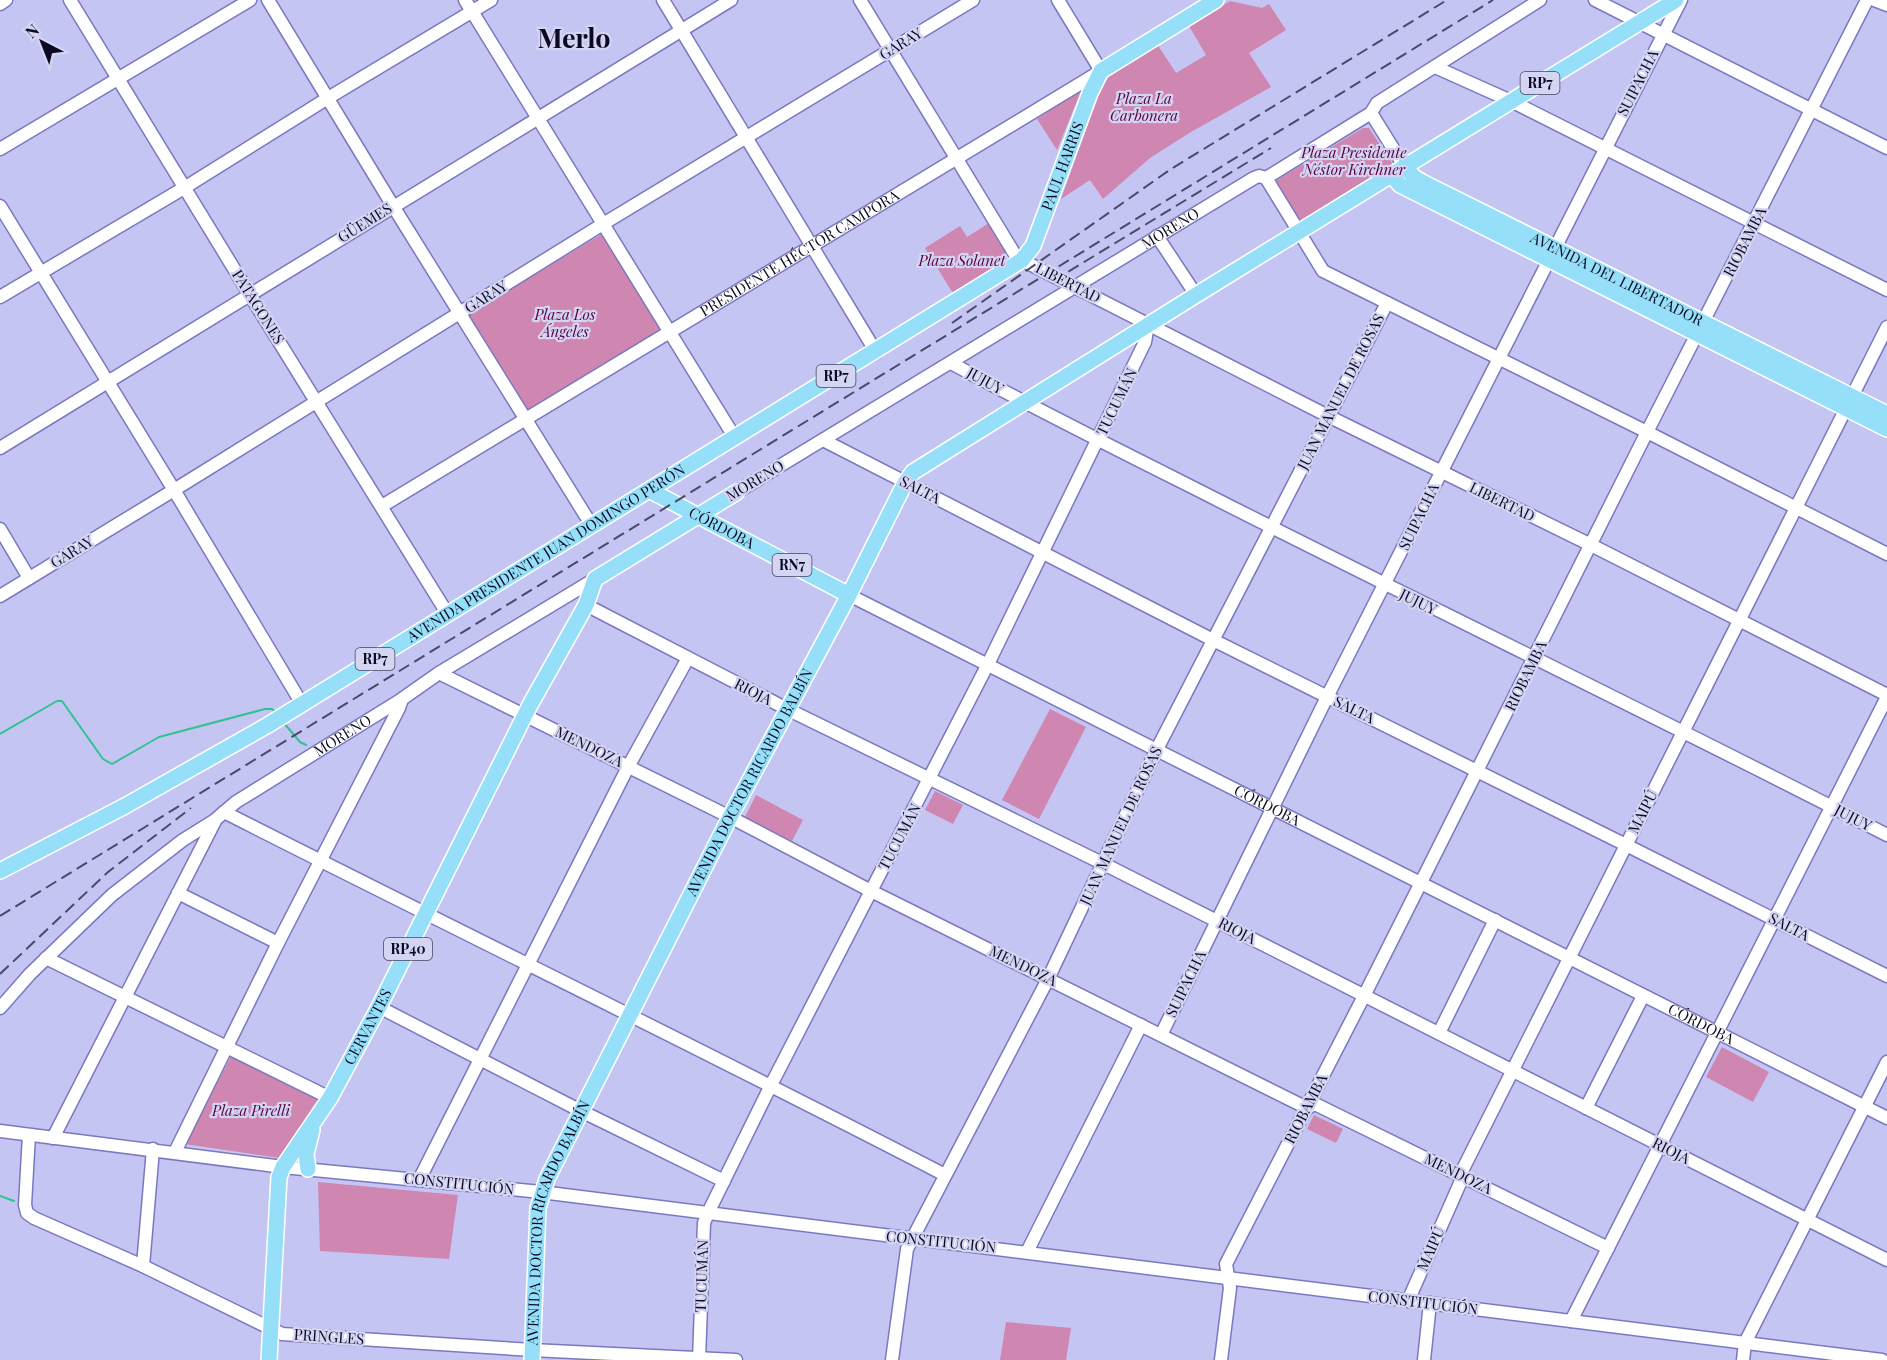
<svg xmlns="http://www.w3.org/2000/svg" width="1887" height="1360" font-family="'Playfair Display',serif">
<style>
.green{fill:#cf86b0}
.lines{fill:none;stroke-linecap:round;stroke-linejoin:round}
.stream{stroke:#2fc391;stroke-width:2}
.minor-casing{stroke:#7b78bf;stroke-width:15}
.major-casing{stroke:#fff;stroke-width:18}
.minor{stroke:#fff;stroke-width:12}
.major{stroke:#96dff9;stroke-width:15}
.rail{stroke:#4b496b;stroke-width:2;stroke-dasharray:12 6;stroke-linecap:butt}
.labels{text-anchor:middle;stroke-width:4.5;stroke-linejoin:round;paint-order:stroke}
.shield{fill:#d4d4f3;stroke:#484661;stroke-width:1.5}
.shield-label{font-size:14px;font-weight:bold;fill:#0c0923}
.street-label{font-size:15px;fill:#0c0923;stroke:#d4d4f3}
.park-label{font-size:15px;font-style:italic;fill:#5c0041;stroke:#d4d4f3}
.town-label{font-size:27px;font-weight:bold;fill:#0c0923;stroke:#d4d4f3}
</style>
<rect width="100%" height="100%" fill="#c5c5f4"/>
<path class="green" d="M1230 1 1262 8 1269 4 1286 30 1249 53 1271 87 1191 132 1150 158 1103 199 1090 180 1061 199 1102 85 1114 70 1157 44 1176 73 1206 55 1189 26Z
M1082 89 1057 150 1037 119Z
M1363 128H1369L1392 163 1391 169 1304 221 1299 219 1277 184V180Z
M989 223 1011 259 954 295 925 248 960 226 967 237Z
M602 234 662 331 528 413 468 315Z
M1050 709 1086 727 1039 819 1002 800Z
M935 791 963 805 953 824 925 810Z
M756 795 803 820 792 841 745 817Z
M1722 1047 1769 1072 1753 1102 1706 1077Z
M232 1055 322 1099 280 1158 184 1144Z
M1314 1115 1343 1129 1336 1143 1307 1129Z
M318 1182 458 1195 449 1259 320 1251Z
M1006 1322 1071 1328 1066 1360H1000Z"/>
<g class="lines">
<path class="stream" d="M283 722 300 742 306 745
M0 734 57 701H62L103 759 112 764 159 737 265 709H272L276 713
M0 1196 14 1201"/>
<defs>
<g id="minor">
<path d="M70 0 250 295 447 613"/>
<path d="M268 0 393 206 592 526"/>
<path d="M465 0 735 438"/>
<path d="M663 0 876 352"/>
<path d="M860 0 1014 253 1022 260 1328 416 1591 545 1887 695"/>
<path d="M1595 0 1887 148"/>
<path d="M1874 0 1887 5"/>
<path d="M0 4 6 0"/>
<path d="M1435 67 1511 101 1887 290"/>
<path d="M1371 113 1404 166"/>
<path d="M0 149 250 0"/>
<path d="M1266 178 1323 271 1647 432 1887 554"/>
<path d="M0 206 174 490 302 704"/>
<path d="M1157 236 1196 295"/>
<path d="M0 297 184 188 328 98 491 0"/>
<path d="M951 363C1030 406 1110 446 1190 486 1422 604 1656 716 1887 835"/>
<path d="M823 440 1213 640 1626 845 1887 976"/>
<path d="M0 448 731 0"/>
<path id="s1" d="M737 492 1254 178 1259 176 1266 178 1371 113 1377 103 1540 0"/>
<path id="s2" d="M382 506 1101 71 1058 0"/>
<path d="M0 529 29 578"/>
<path id="s3" d="M849 595 1887 1118"/>
<path d="M0 596 174 490 603 224 973 0"/>
<path d="M586 605 789 710 1104 864 1887 1260"/>
<path d="M439 673 730 817 871 891 1307 1108 1315 1104 1608 1248"/>
<path d="M224 812C464 934 706 1051 945 1175"/>
<path d="M178 893 278 943"/>
<path d="M46 958 330 1098"/>
<path d="M379 1007 581 1111 724 1181"/>
<path id="s4" d="M0 1008 30 974 112 895 183 840 215 820 236 802 402 699 439 673 595 579"/>
<path d="M1439 1033 1495 920"/>
<path d="M1161 1035 1327 697 1681 0"/>
<path d="M1586 1108 1643 996"/>
<path d="M0 1131 283 1167 541 1192 1882 1360"/>
<path d="M29 1135 25 1205 27 1213 34 1218 143 1266 282 1334 532 1350 736 1360"/>
<path d="M53 1138 215 821"/>
<path d="M175 1152 278 943 399 708 402 699"/>
<path d="M419 1180 628 767 688 658"/>
<path d="M1027 1252 1141 1025"/>
<path d="M143 1266 153 1149"/>
<path d="M1408 1301 1461 1181 1460 1175 1887 327"/>
<path d="M1571 1321 1887 697"/>
<path d="M699 1360 704 1223 708 1213 771 1085 988 664 1145 342 1148 325"/>
<path d="M892 1360 907 1249 1048 979 1156 751 1387 303"/>
<path d="M1221 1360 1230 1288 1226 1264 1364 996 1647 432 1867 0"/>
<path d="M1424 1360 1430 1303"/>
<path d="M1743 1360 1745 1343 1887 1062"/>
</g>
<g id="major">
<path id="s5" d="M1404 166 1414 177 1422 182 1887 414"/>
<path d="M1391 174 1400 185 1887 429"/>
<path id="s6" d="M649 490 849 595"/>
<path id="s7" d="M0 871 125 806 268 725 1022 260 1033 246 1090 93 1101 71 1216 0"/>
<path d="M308 1169 306 1154 312 1130"/>
<path id="s8" d="M269 1360 279 1177 283 1167 330 1098 379 1007 530 705 586 605 595 579 737 492"/>
<path id="s9" d="M532 1360 538 1208 547 1179 730 817 849 595 905 483 913 472 1196 295 1676 0"/>
</g>
</defs>
<use href="#minor" class="minor-casing"/>
<use href="#major" class="major-casing"/>
<use href="#minor" class="minor"/>
<use href="#major" class="major"/>
<path class="rail" d="M1053 281 1271 148
M952 323 1171 169 1447 0
M0 916 1493 0
M0 974 108 872 191 808"/>
</g>
<g class="labels">
<g class="shield">
<rect x="1520.5" y="72" width="39" height="22" rx="4.5"/>
<rect x="816.5" y="365" width="39" height="22" rx="4.5"/>
<rect x="772.5" y="554" width="39" height="22" rx="4.5"/>
<rect x="355.5" y="648" width="39" height="22" rx="4.5"/>
<rect x="384" y="938" width="48" height="22" rx="4.5"/>
</g>
<g class="shield-label">
<text x="1540" y="88">RP7</text>
<text x="836" y="381">RP7</text>
<text x="792" y="570">RN7</text>
<text x="375" y="664">RP7</text>
<text x="408" y="954">RP40</text>
</g>
<g class="street-label">
<text transform="translate(901 44) rotate(-31)" y="5">GARAY</text>
<text transform="translate(1638 83) rotate(-63)" y="5">SUIPACHA</text>
<text dy="5" stroke="none"><textPath href="#s7" startOffset="1294">PAUL HARRIS</textPath></text>
<text transform="translate(365 223) rotate(-32)" y="5">GÜEMES</text>
<text dy="5" stroke="none"><textPath href="#s1" startOffset="507">MORENO</textPath></text>
<text transform="translate(1745 242) rotate(-63)" y="5">RIOBAMBA</text>
<text dy="5" stroke="none"><textPath href="#s2" startOffset="488">PRESIDENTE HÉCTOR CAMPORA</textPath></text>
<text dy="5" stroke="none"><textPath href="#s5" startOffset="242">AVENIDA DEL LIBERTADOR</textPath></text>
<text transform="translate(1068 283) rotate(27)" y="5">LIBERTAD</text>
<text transform="translate(486 297) rotate(-32)" y="5">GARAY</text>
<text transform="translate(258 307) rotate(58)" y="5">PATAGONES</text>
<text transform="translate(985 381) rotate(29)" y="5">JUJUY</text>
<text transform="translate(1341 392) rotate(-63)" y="5">JUAN MANUEL DE ROSAS</text>
<text transform="translate(1117 402) rotate(-64)" y="5">TUCUMÁN</text>
<text transform="translate(755 481) rotate(-31)" y="5">MORENO</text>
<text transform="translate(920 490) rotate(27)" y="5">SALTA</text>
<text transform="translate(1502 502) rotate(26)" y="5">LIBERTAD</text>
<text transform="translate(1419 517) rotate(-64)" y="5">SUIPACHA</text>
<text dy="5" stroke="none"><textPath href="#s6" startOffset="82">CÓRDOBA</textPath></text>
<text transform="translate(72 552) rotate(-31)" y="5">GARAY</text>
<text dy="5" stroke="none"><textPath href="#s7" startOffset="632">AVENIDA PRESIDENTE JUAN DOMINGO PERÓN</textPath></text>
<text transform="translate(1418 602) rotate(26)" y="5">JUJUY</text>
<text transform="translate(1526 676) rotate(-64)" y="5">RIOBAMBA</text>
<text transform="translate(753 692) rotate(27)" y="5">RIOJA</text>
<text transform="translate(1354 710) rotate(26)" y="5">SALTA</text>
<text dy="5" stroke="none"><textPath href="#s4" startOffset="440">MORENO</textPath></text>
<text transform="translate(589 747) rotate(26)" y="5">MENDOZA</text>
<text dy="5" stroke="none"><textPath href="#s9" startOffset="628">AVENIDA DOCTOR RICARDO BALBÍN</textPath></text>
<text dy="5" stroke="none"><textPath href="#s3" startOffset="468">CÓRDOBA</textPath></text>
<text transform="translate(1643 812) rotate(-63)" y="5">MAIPÚ</text>
<text transform="translate(1853 818) rotate(27)" y="5">JUJUY</text>
<text transform="translate(1121 826) rotate(-65)" y="5">JUAN MANUEL DE ROSAS</text>
<text transform="translate(900 837) rotate(-62)" y="5">TUCUMÁN</text>
<text transform="translate(1789 927) rotate(27)" y="5">SALTA</text>
<text transform="translate(1237 931) rotate(27)" y="5">RIOJA</text>
<text transform="translate(1023 966) rotate(26)" y="5">MENDOZA</text>
<text transform="translate(1186 984) rotate(-64)" y="5">SUIPACHA</text>
<text dy="5" stroke="none"><textPath href="#s3" startOffset="954">CÓRDOBA</textPath></text>
<text dy="5" stroke="none"><textPath href="#s8" startOffset="358">CERVANTES</textPath></text>
<text transform="translate(1306 1109) rotate(-63)" y="5">RIOBAMBA</text>
<text transform="translate(1671 1151) rotate(27)" y="5">RIOJA</text>
<text transform="translate(1458 1174) rotate(26)" y="5">MENDOZA</text>
<text transform="translate(459 1184) rotate(6)" y="5">CONSTITUCIÓN</text>
<text dy="5" stroke="none"><textPath href="#s9" startOffset="142">AVENIDA DOCTOR RICARDO BALBÍN</textPath></text>
<text transform="translate(941 1242) rotate(6)" y="5">CONSTITUCIÓN</text>
<text transform="translate(1431 1249) rotate(-66)" y="5">MAIPÚ</text>
<text transform="translate(702 1276) rotate(-88)" y="5">TUCUMÁN</text>
<text transform="translate(1423 1303) rotate(7)" y="5">CONSTITUCIÓN</text>
<text transform="translate(329 1337) rotate(4)" y="5">PRINGLES</text>
</g>
<g class="park-label">
<text x="1144" y="104">Plaza La<tspan x="1144" dy="17">Carbonera</tspan></text>
<text x="1354" y="158">Plaza Presidente<tspan x="1354" dy="17">Néstor Kirchner</tspan></text>
<text x="962" y="266">Plaza Solanet</text>
<text x="565" y="320">Plaza Los<tspan x="565" dy="17">Ángeles</tspan></text>
<text x="251" y="1116">Plaza Pirelli</text>
</g>
<g class="town-label">
<text x="574" y="48">Merlo</text>
</g>
</g>
<g transform="translate(42 42) rotate(318)" stroke="#d4d4f3" stroke-width="4.5" paint-order="stroke">
<path d="M0-4.5L10 22L0 15L-10 22Z" fill="#0c0923"/>
<text y="-9" font-size="16" font-weight="bold" text-anchor="middle" fill="#0c0923">N</text>
</g>
</svg>
